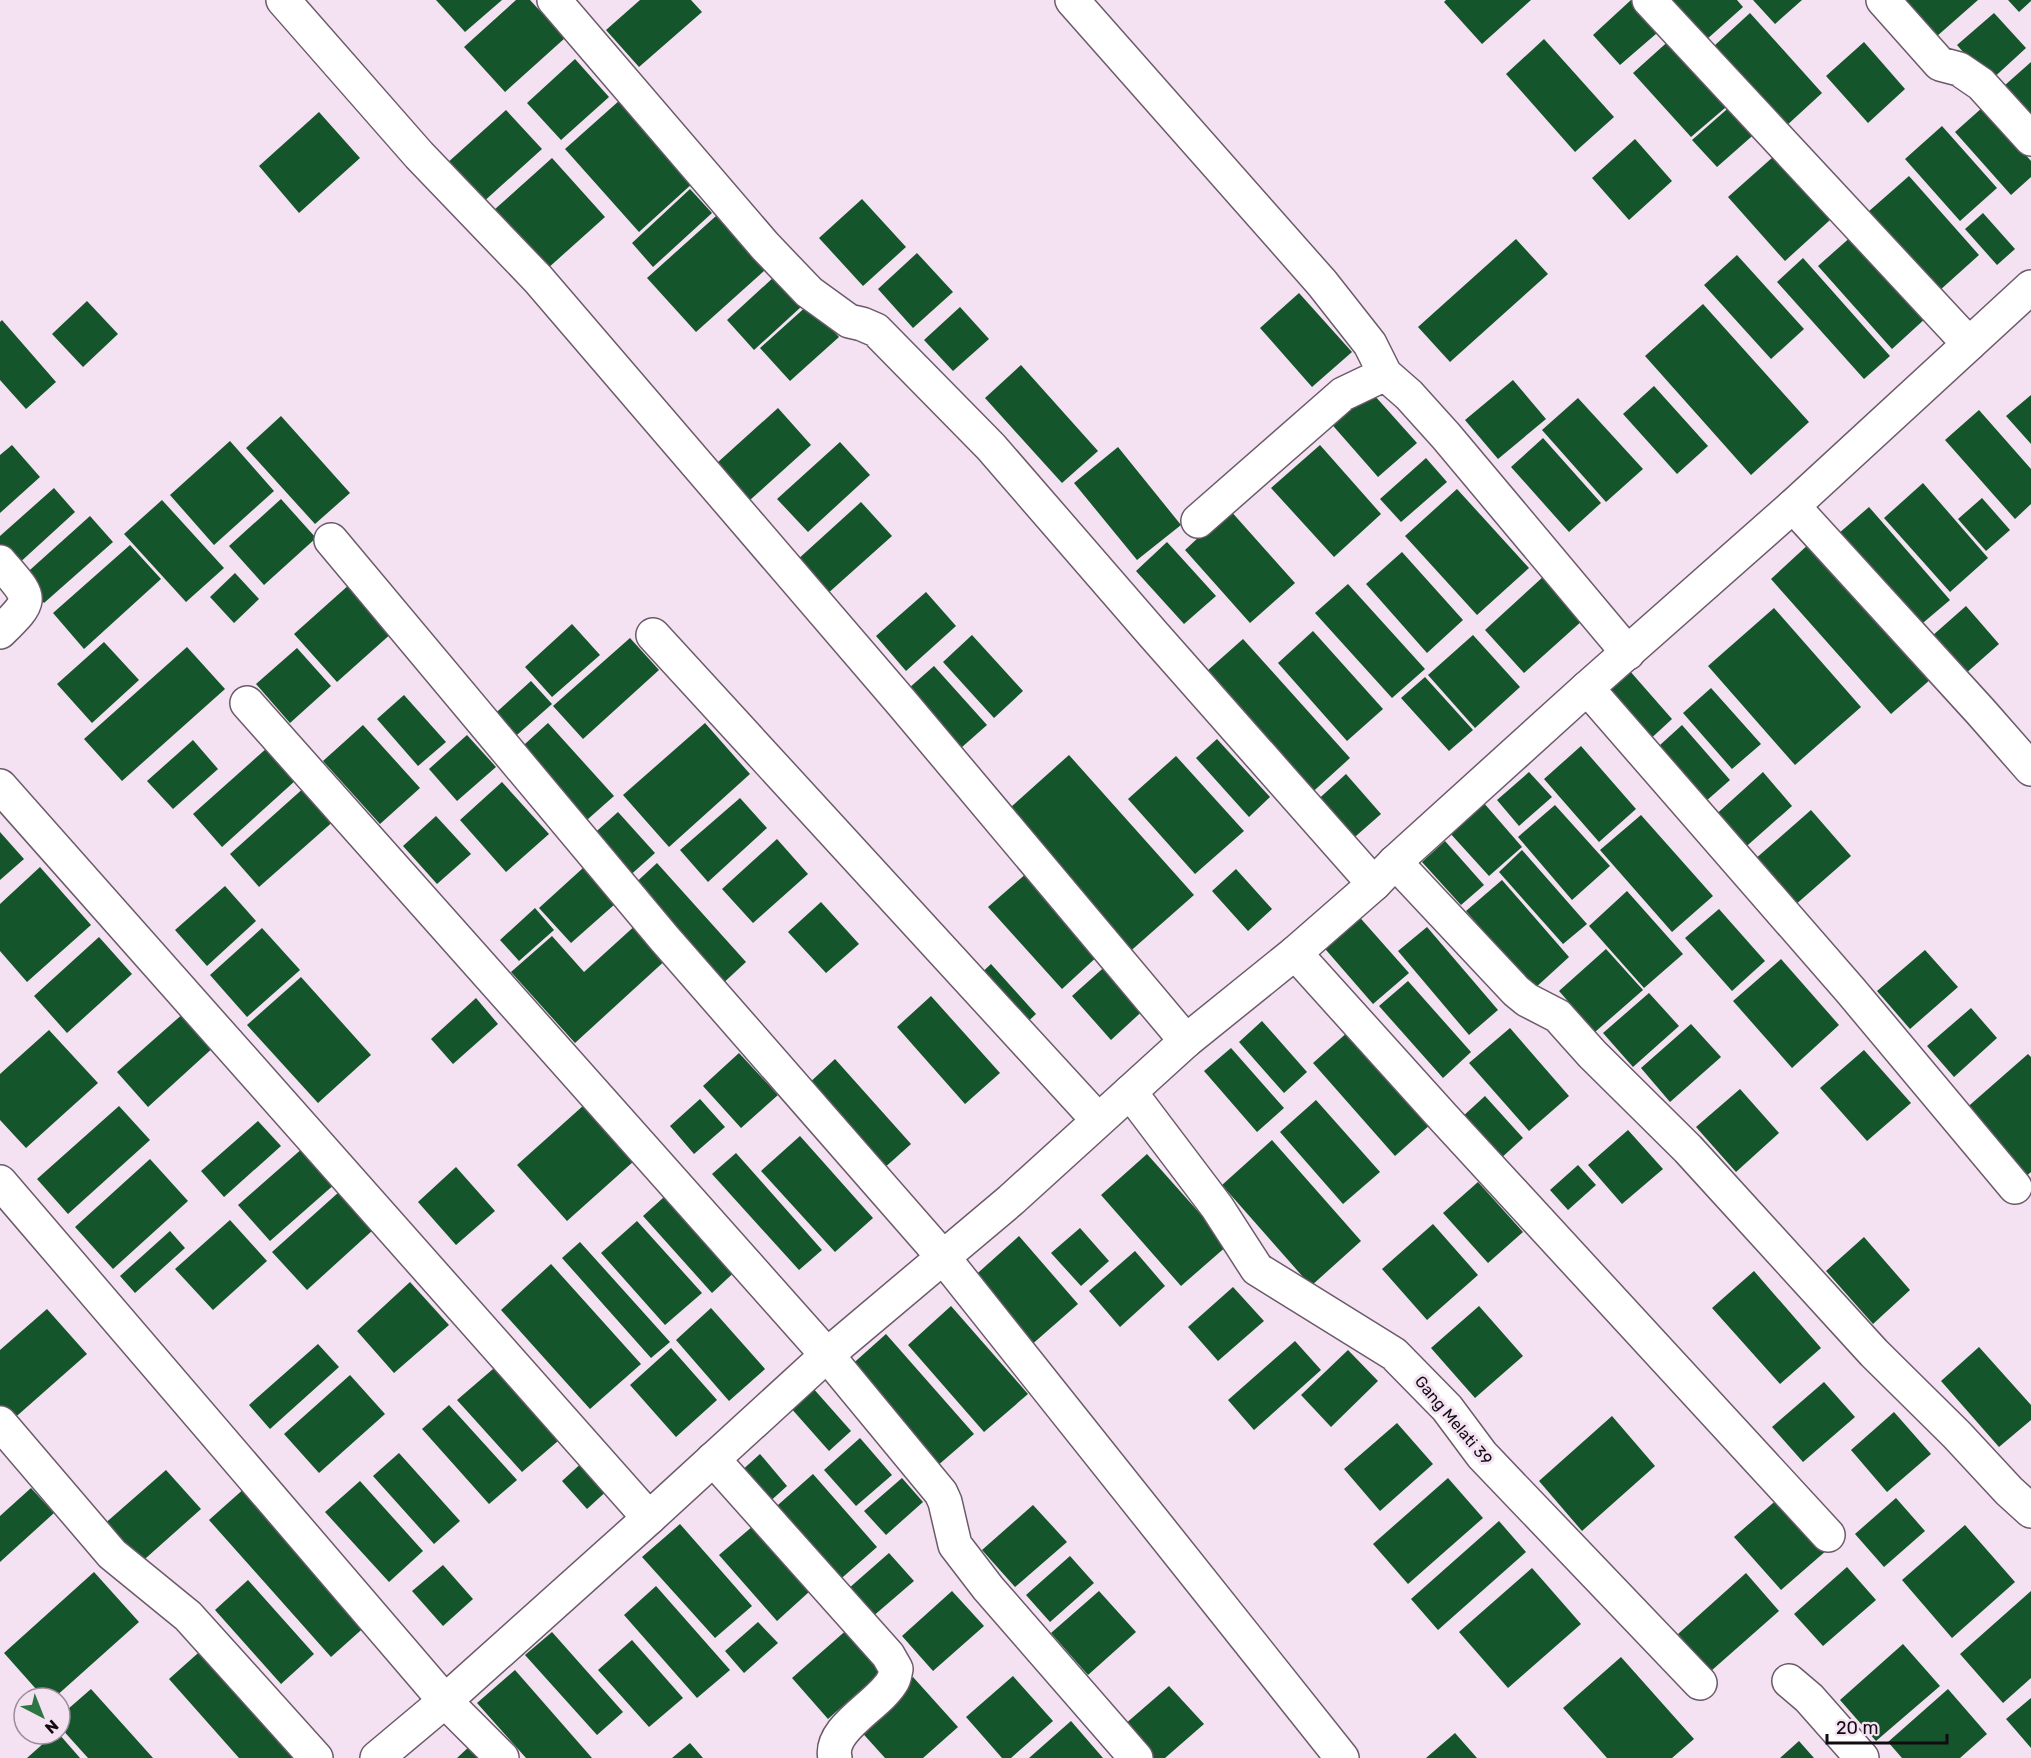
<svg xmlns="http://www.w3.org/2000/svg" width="2031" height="1758" font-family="Rubik,sans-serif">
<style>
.building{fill:#14552b}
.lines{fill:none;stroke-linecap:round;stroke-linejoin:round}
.minor-casing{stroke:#6b5b6a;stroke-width:36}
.tertiary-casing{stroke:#6b5b6a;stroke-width:36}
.minor{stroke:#fff;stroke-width:33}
.tertiary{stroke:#fff;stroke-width:33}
.labels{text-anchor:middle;stroke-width:6;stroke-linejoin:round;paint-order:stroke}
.street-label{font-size:16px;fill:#120c12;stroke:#f4e1f2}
</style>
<rect width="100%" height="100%" fill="#f4e1f2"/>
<path class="building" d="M436 0H502L465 32Z
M516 0H530L565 38 505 92 464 47Z
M640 0H691L702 12 639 67 606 30Z
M1446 0H1531L1482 44 1444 2Z
M1631 0H1639L1664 27 1620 65 1593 35Z
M1670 0H1737L1743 7 1706 40Z
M1753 0H1802L1775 24Z
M1888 0H1978L1928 44Z
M2008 0H2031V1L2019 12Z
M1750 13 1822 93 1785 127 1714 46Z
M1994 13 2026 48 1989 82 1957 45Z
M1673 37 1732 102 1691 137 1633 73Z
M1544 39 1614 117 1575 152 1506 74Z
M1864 42 1905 89 1868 123 1826 76Z
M575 59 609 97 561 140 527 103Z
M2031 62V116L2004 86Z
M620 100 694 182 639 232 565 149Z
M1734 103 1759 130 1717 167 1692 140Z
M1983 107 2031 161V177L2011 195 1955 132Z
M506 110 542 149 481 204 445 165Z
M319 112 360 158 299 213 259 166Z
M1942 126 1997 188 1960 221 1905 159Z
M1635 139 1672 181 1629 220 1592 178Z
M1773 157 1830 220 1785 261 1728 197Z
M552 158 605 217 547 269 494 210Z
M1909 176 1979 255 1939 291 1868 212Z
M690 189 712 213 653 267 632 243Z
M862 199 906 247 863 286 819 238Z
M1983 213 2015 249 1997 265 1965 229Z
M716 216 765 270 696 332 647 278Z
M1853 235 1927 317 1892 349 1818 266Z
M1516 239 1548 274 1450 362 1418 327Z
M917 253 953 292 913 328 878 289Z
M1737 255 1804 329 1771 359 1704 285Z
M1803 258 1890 356 1864 379 1777 282Z
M775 276 802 306 754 350 727 320Z
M1299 293 1352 352 1312 387 1260 328Z
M87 301 118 334 83 367 52 334Z
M809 304 839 337 790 381 760 348Z
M1703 304 1809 422 1751 475 1645 356Z
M960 307 989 339 953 371 924 340Z
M2 320 56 382 26 409 0 380V322Z
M1021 365 1098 451 1062 483 985 398Z
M1513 380 1546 419 1498 459 1465 420Z
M1366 386 1417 443 1378 477 1328 420Z
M1654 386 1708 446 1677 474 1623 414Z
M2031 395V444L2006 416Z
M1578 398 1643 469 1606 502 1542 430Z
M778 408 811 445 750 500 717 463Z
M1979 410 2031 469V504L2015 519 1945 440Z
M281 416 350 493 315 524 246 448Z
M1543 438 1601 503 1569 532 1511 467Z
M230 441 274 491 214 545 170 495Z
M840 442 870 475 808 532 777 499Z
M12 445 40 477 0 513V455Z
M1320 445 1381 514 1334 557 1271 488Z
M1118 447 1181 525 1137 560 1074 483Z
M1426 458 1447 482 1401 522 1380 499Z
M1923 483 1988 558 1950 592 1884 518Z
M54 488 75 512 16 566 0 548V536Z
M1457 489 1529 568 1477 615 1405 536Z
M1982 498 2010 530 1986 551 1958 519Z
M281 499 316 538 264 585 229 546Z
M162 500 224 568 186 602 124 534Z
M861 502 892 536 826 595 796 561Z
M1869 507 1950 600 1911 633 1830 541Z
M1229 509 1295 583 1250 623 1185 550Z
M90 516 113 542 44 603 21 578Z
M1167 542 1216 596 1184 624 1136 571Z
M1811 542 1931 679 1891 714 1771 579Z
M130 545 161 579 84 649 53 613Z
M1402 552 1463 620 1427 653 1366 584Z
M235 573 259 599 234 623 210 597Z
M1544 576 1583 620 1524 673 1485 630Z
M350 584 393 632 337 682 294 634Z
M1348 584 1425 669 1392 698 1315 613Z
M926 592 956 626 906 671 876 636Z
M1966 606 1999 644 1956 682 1923 644Z
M1774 608 1861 707 1795 765 1708 666Z
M572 624 600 655 552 697 525 667Z
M1313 631 1383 709 1347 741 1278 663Z
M972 635 1023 691 994 718 943 662Z
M1473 635 1520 687 1475 728 1428 675Z
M630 638 659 670 583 739 553 706Z
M1243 639 1350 758 1306 798 1198 679Z
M104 642 139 680 92 723 57 684Z
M187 647 225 689 122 781 84 739Z
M297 648 331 686 290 723 256 684Z
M934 666 987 725 953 755 900 696Z
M1629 670 1672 719 1646 743 1602 693Z
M1425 677 1473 730 1449 751 1401 698Z
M531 681 552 704 509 742 489 719Z
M1711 688 1761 744 1732 769 1683 713Z
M404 695 446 742 418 766 377 719Z
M548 723 614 796 579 827 514 754Z
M705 723 750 774 669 847 623 795Z
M363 725 420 788 380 824 323 761Z
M1682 725 1730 780 1697 809 1649 755Z
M467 735 496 767 457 801 429 769Z
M1217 739 1270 797 1249 817 1196 758Z
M193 740 218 769 173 809 147 781Z
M1581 746 1636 809 1599 842 1544 779Z
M267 748 296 780 222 847 193 814Z
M1069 755 1194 895 1126 955 1002 815Z
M1176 756 1244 831 1195 874 1128 799Z
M1529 772 1552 797 1519 826 1497 800Z
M1763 772 1792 806 1740 852 1711 819Z
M1346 774 1381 814 1348 843 1313 804Z
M502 782 549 834 506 872 460 820Z
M306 786 336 819 259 887 230 854Z
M740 798 767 828 708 882 680 850Z
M1483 802 1522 847 1489 876 1449 832Z
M1555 805 1610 866 1572 900 1518 837Z
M1811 810 1851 856 1786 913 1746 867Z
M618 812 655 853 626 879 589 838Z
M1641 815 1713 896 1672 932 1600 850Z
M436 816 471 854 437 884 403 846Z
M0 832 24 859 0 880Z
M777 839 808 874 753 923 722 889Z
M1445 841 1484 885 1461 905 1422 862Z
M1522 850 1587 924 1563 944 1499 872Z
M657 863 746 962 719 987 630 888Z
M40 867 91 925 27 982 0 951V904Z
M583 868 615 904 571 943 539 908Z
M1236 869 1272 909 1248 931 1212 891Z
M1028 872 1101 953 1062 989 988 907Z
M1502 880 1569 957 1534 989 1466 911Z
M225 886 256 921 207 966 175 930Z
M1627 891 1683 954 1644 988 1589 926Z
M821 902 859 944 826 973 788 932Z
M535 908 554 930 519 961 500 940Z
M1719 909 1765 961 1732 991 1685 938Z
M1355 912 1409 973 1373 1004 1320 943Z
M638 923 669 957 575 1043 511 972 552 936 584 972Z
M1427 927 1498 1010 1469 1035 1398 951Z
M262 928 300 970 247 1017 210 975Z
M99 937 132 974 67 1033 34 996Z
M1606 949 1643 990 1595 1032 1559 991Z
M1925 950 1958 987 1910 1029 1877 991Z
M1781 959 1839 1025 1792 1068 1733 1001Z
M1110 962 1149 1005 1111 1040 1072 996Z
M991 964 1036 1014 1020 1029 976 978Z
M301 977 371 1055 318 1103 247 1025Z
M1408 981 1471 1052 1443 1078 1379 1006Z
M1649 993 1679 1026 1633 1067 1603 1033Z
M931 996 1000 1073 965 1104 897 1027Z
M476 998 498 1024 453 1064 431 1039Z
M1971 1008 1997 1038 1954 1077 1927 1046Z
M185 1012 216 1045 148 1107 117 1072Z
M1262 1021 1307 1072 1284 1093 1239 1042Z
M1691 1024 1721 1057 1670 1102 1641 1068Z
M1510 1028 1569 1096 1529 1131 1469 1063Z
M49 1030 98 1083 26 1148 0 1120V1074Z
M1349 1031 1431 1124 1395 1156 1313 1063Z
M1231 1048 1284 1108 1257 1132 1204 1071Z
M1864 1050 1911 1103 1867 1141 1820 1088Z
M739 1053 778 1095 741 1128 703 1086Z
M2028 1054 2031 1057V1172L2023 1179 1963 1111Z
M835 1059 911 1144 882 1170 806 1086Z
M1740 1089 1779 1133 1736 1172 1696 1127Z
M1485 1096 1523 1138 1499 1160 1461 1118Z
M700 1099 725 1127 694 1154 670 1126Z
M1316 1100 1380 1172 1343 1204 1280 1132Z
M584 1105 634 1161 567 1221 517 1165Z
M119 1106 150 1140 68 1214 37 1179Z
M258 1121 281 1146 224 1197 201 1171Z
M1628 1130 1663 1169 1622 1204 1588 1165Z
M800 1136 873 1218 835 1252 761 1171Z
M1272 1140 1361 1241 1311 1286 1222 1185Z
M304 1147 336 1183 270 1241 238 1205Z
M736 1153 822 1250 799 1270 712 1174Z
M1147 1154 1228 1245 1181 1286 1101 1195Z
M150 1159 188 1201 113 1269 75 1227Z
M1578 1165 1596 1185 1568 1210 1550 1190Z
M456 1167 495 1211 456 1245 418 1202Z
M1478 1182 1523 1232 1488 1263 1443 1213Z
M674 1188 743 1264 712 1293 643 1216Z
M339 1192 373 1230 307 1290 272 1252Z
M230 1220 267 1261 213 1310 175 1269Z
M637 1221 702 1293 665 1325 601 1253Z
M1433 1224 1478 1275 1427 1320 1382 1269Z
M1080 1228 1109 1261 1081 1286 1051 1253Z
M170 1231 185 1248 135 1293 120 1276Z
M1019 1236 1078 1304 1029 1347 970 1280Z
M1864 1237 1910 1290 1873 1324 1826 1271Z
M580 1242 670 1342 651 1358 562 1258Z
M1135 1251 1165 1286 1120 1327 1089 1291Z
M551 1264 641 1364 590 1409 501 1310Z
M1754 1271 1821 1348 1780 1384 1712 1308Z
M410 1282 449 1325 394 1373 357 1331Z
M1233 1287 1264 1321 1218 1361 1188 1327Z
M951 1306 1028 1394 984 1432 908 1345Z
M1479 1306 1523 1356 1475 1398 1431 1348Z
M711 1308 765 1369 729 1401 676 1340Z
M47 1309 87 1354 10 1422 0 1411V1350Z
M886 1334 974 1434 936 1467 848 1368Z
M1295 1341 1321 1370 1254 1430 1228 1400Z
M318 1344 339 1367 270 1429 249 1405Z
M1979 1347 2031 1405V1420L1999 1447 1941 1381Z
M671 1348 717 1400 676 1437 630 1385Z
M1348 1350 1378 1381 1331 1427 1301 1395Z
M500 1363 565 1435 522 1472 457 1400Z
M350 1375 385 1414 319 1473 284 1434Z
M1824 1382 1855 1417 1803 1462 1772 1427Z
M812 1387 851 1431 829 1451 790 1407Z
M449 1405 517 1480 489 1504 422 1429Z
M1894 1412 1931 1454 1887 1492 1851 1450Z
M1612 1416 1655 1466 1582 1531 1539 1481Z
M1397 1423 1433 1464 1380 1511 1344 1469Z
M860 1438 892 1475 856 1506 824 1470Z
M399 1453 460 1521 434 1544 373 1476Z
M760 1454 787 1486 766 1505 739 1473Z
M586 1459 611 1487 587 1509 562 1481Z
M166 1470 201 1509 137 1566 102 1526Z
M813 1474 877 1547 835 1584 770 1512Z
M902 1478 923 1502 886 1535 864 1511Z
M1448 1478 1483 1518 1408 1584 1373 1544Z
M360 1481 423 1551 389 1582 325 1512Z
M246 1487 369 1623 331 1657 209 1520Z
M31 1488 54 1513 0 1562V1516Z
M1780 1497 1827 1550 1781 1590 1734 1537Z
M1896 1498 1925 1531 1884 1567 1855 1534Z
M1033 1505 1067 1542 1015 1587 982 1550Z
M1499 1521 1526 1552 1438 1630 1411 1599Z
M680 1524 752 1606 715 1638 642 1557Z
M1965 1525 2015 1582 1952 1638 1902 1580Z
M753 1526 810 1591 777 1621 719 1555Z
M889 1553 914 1581 864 1624 840 1596Z
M1070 1556 1094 1583 1050 1622 1026 1595Z
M443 1565 473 1599 443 1626 412 1591Z
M1847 1567 1876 1600 1823 1646 1794 1614Z
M1532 1568 1581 1624 1508 1688 1459 1632Z
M94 1572 139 1622 54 1698H44L4 1653Z
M1746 1573 1779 1611 1711 1671 1678 1634Z
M248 1580 314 1654 281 1684 215 1610Z
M656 1586 730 1670 697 1698 624 1615Z
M952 1591 984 1626 933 1671 902 1636Z
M1099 1591 1136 1632 1088 1675 1051 1633Z
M2031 1591V1678L2003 1703 1960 1654Z
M758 1622 778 1643 744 1673 725 1651Z
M850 1627 886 1668 828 1719 792 1678Z
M552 1632 623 1712 597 1735 525 1655Z
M632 1640 683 1698 649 1727 598 1670Z
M1903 1644 1940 1686 1876 1741 1840 1700Z
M206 1646 297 1758H239L169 1679Z
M1621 1657 1694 1739 1672 1758H1607L1563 1708Z
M515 1670 592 1758H526L477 1703Z
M1013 1676 1053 1721 1011 1758H1002L966 1717Z
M913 1677 958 1727 923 1758H885L857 1727Z
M1169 1686 1204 1724 1165 1758H1154L1124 1725Z
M91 1689 153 1758H88L60 1727V1716Z
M1948 1689 1987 1734 1960 1758H1902L1888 1742Z
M2031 1698V1748L2006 1719Z
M1071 1721 1103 1758H1029Z
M1455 1733 1477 1758H1426Z
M54 1734H59L80 1758H27Z
M1799 1741 1814 1758H1780Z
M690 1743 703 1758H672Z
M472 1744 484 1758H457Z"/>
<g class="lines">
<defs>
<path id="minor" d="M283 0 419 155 538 279 902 703 1186 1041
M554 0 765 246 809 292 849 321 862 324 876 330 991 447 1154 635 1374 884
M1072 0 1322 283 1370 344 1385 374
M1649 0 1969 344
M1883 0 1940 64 1959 69 1981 84 2031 139
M1793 506 1981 712 2031 769
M1198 521 1343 394 1385 374 1409 395 1446 436 1628 653
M331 540 664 938 943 1257 1342 1758
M0 562C31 599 36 597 0 632
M653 635 1098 1120
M1587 688 1851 991 2015 1187
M247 703 827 1355 941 1493 945 1502 955 1545 988 1588 1136 1758
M0 786 649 1518
M1395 862 1516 991 1527 1000 1558 1016 1592 1054 1688 1149 1874 1353 1957 1435 2009 1491 2031 1511
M1295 953 1443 1117 1828 1535
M1130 1092 1217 1207 1257 1269 1394 1354 1447 1408 1482 1455 1700 1683
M0 1182 445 1701 502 1758
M0 1423 112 1554 188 1616 316 1758
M713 1459 888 1655 896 1669C895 1673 895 1678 892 1682 879 1705 828 1729 835 1758
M1789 1681 1809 1698 1862 1758"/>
<path id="tertiary" d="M377 1758 445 1701 649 1518 827 1355 1011 1200 1186 1041 1295 953 1374 884 1395 862 1587 688 1793 506 2031 287"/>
</defs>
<use href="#minor" class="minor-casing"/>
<use href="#tertiary" class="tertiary-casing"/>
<use href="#minor" class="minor"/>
<use href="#tertiary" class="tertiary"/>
</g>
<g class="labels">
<g class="street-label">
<text transform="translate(1454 1420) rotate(50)" y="6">Gang Melati 39</text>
</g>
</g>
<g transform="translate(42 1716) rotate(138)"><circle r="28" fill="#f4e1f2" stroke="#9a8c98" stroke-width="1.5"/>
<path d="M0-4.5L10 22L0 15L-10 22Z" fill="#2d7643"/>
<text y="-9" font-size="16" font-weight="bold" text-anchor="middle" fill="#120c12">N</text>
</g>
<path d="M1827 1734v9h120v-9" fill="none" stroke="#120c12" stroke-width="3"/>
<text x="1836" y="1734" font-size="18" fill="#120c12" stroke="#f4e1f2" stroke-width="4.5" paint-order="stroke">20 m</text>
</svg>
